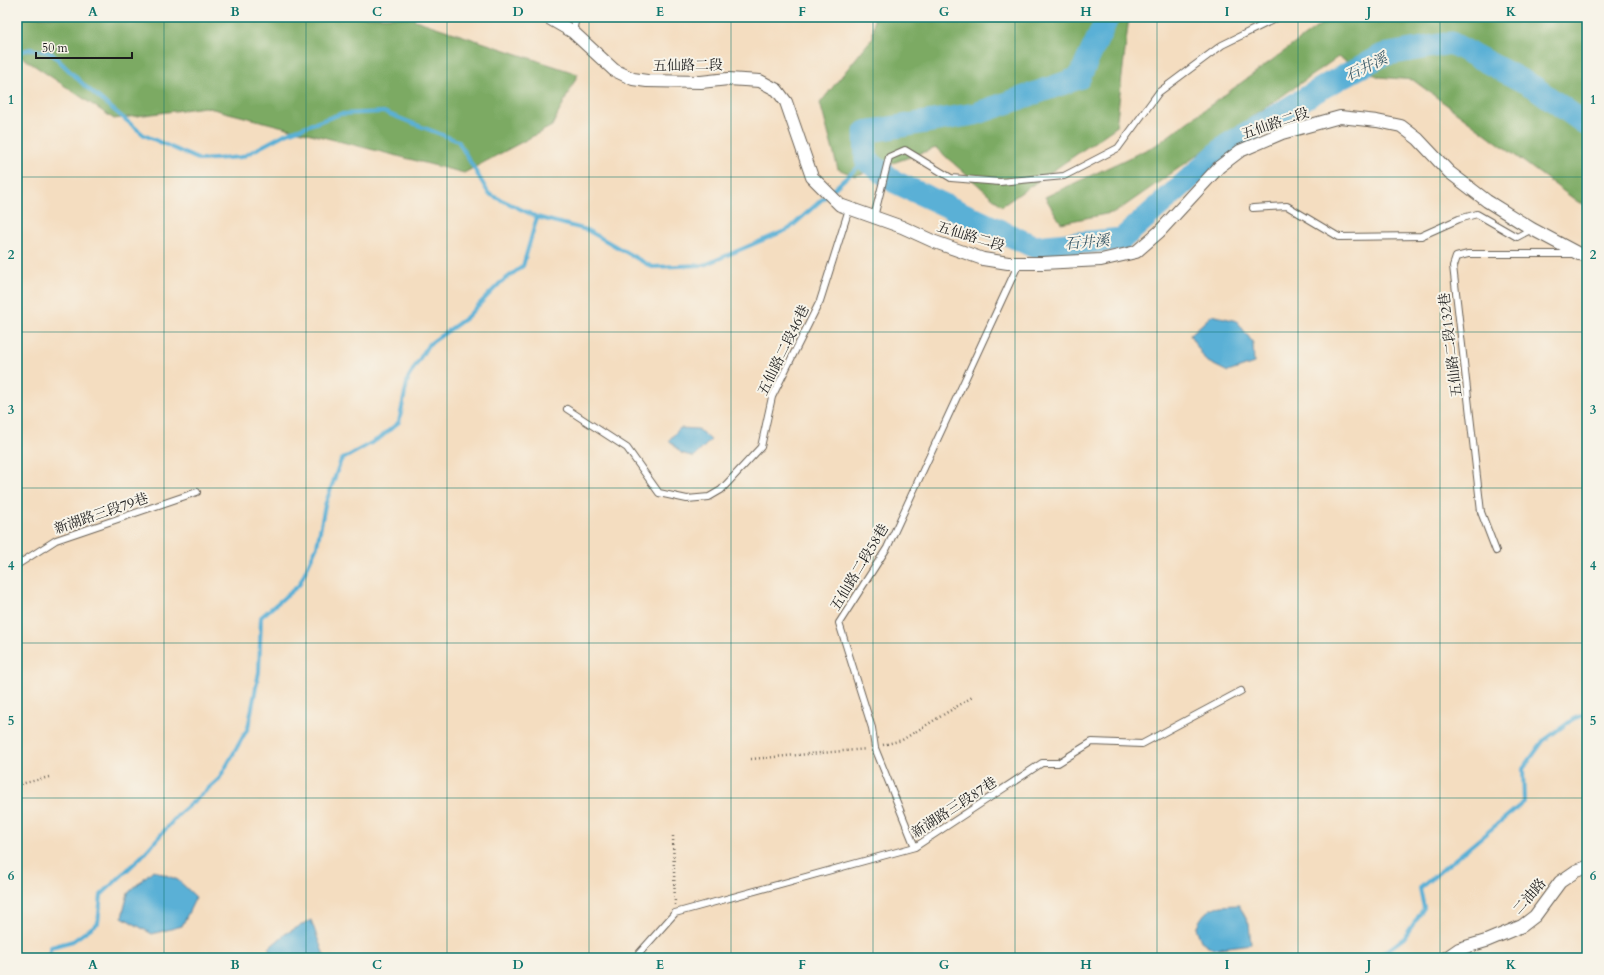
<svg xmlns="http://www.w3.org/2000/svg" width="1604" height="975" font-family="Cardo,'Noto Serif TC',serif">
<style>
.forest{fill:#7baa64;stroke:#4c6340}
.water{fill:#5ab0d6;stroke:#3b6679}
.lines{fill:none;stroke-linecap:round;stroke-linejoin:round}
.stream{stroke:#5ab0d6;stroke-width:4}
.river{stroke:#5ab0d6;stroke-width:23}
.lane-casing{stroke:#686055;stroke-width:8}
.street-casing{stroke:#686055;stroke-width:14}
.path{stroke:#686055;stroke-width:2.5;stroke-dasharray:1 3;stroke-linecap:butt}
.lane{stroke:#fff;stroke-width:6}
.street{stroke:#fff;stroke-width:12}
.grid{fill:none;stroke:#0f766e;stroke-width:1;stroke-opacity:0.55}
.labels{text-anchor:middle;stroke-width:4;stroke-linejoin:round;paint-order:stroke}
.street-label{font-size:14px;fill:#1c1c1c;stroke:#f7f3e8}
.water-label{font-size:15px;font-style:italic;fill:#355766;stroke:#f7f3e8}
.neatline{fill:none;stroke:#0f766e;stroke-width:1.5}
.grid-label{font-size:13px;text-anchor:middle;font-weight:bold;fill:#0f766e}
</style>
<rect width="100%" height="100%" fill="#f7f3e8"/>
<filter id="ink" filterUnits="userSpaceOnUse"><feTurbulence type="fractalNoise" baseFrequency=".025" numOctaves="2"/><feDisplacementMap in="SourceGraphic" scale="8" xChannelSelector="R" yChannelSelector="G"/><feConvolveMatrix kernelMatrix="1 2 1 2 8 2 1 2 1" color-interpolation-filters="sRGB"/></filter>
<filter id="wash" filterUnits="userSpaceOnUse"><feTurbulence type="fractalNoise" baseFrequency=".012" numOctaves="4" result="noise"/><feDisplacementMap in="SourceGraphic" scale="16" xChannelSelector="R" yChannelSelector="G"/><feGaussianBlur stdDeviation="0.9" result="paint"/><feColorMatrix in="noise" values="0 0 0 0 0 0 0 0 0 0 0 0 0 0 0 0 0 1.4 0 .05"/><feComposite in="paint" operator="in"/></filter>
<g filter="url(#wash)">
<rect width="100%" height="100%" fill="#f4ddc0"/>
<path class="forest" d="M17 17H414L415 20 578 74 552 126 464 173 205 107 114 119 17 54Z
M874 17H1129L1116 127 1002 206 936 148 855 176 838 169 820 103 873 37Z
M1331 17H1587V206L1578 202 1413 80 1379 77 1338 57 1116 212 1061 223 1045 197 1156 145Z"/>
<path class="water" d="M1212 315 1237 321 1253 343 1254 363 1228 372 1206 361 1190 335Z
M680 428 698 429 711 440 694 457 681 453 669 440Z
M153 870 178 880 196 897 182 926 152 934 122 917 128 893Z
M1239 905 1249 924 1251 944 1213 949 1201 941 1196 928C1206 905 1216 906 1239 905Z
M311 920 325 958H272L269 948 285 934Z"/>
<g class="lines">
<path class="stream" d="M17 53 30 49 51 53 86 87 144 135 200 160 242 157 285 134 340 114 384 112 458 141 489 194 537 217 587 230 652 267 704 265 789 229 866 160
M48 958 51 947 73 941 98 923 101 895 142 856 179 814 219 779 248 728 259 672 261 617 299 585 317 546 325 505 341 460 380 438 399 422 408 378 428 345 466 318 500 283 523 266 537 217
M1377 958 1404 938 1424 908 1420 888 1524 802 1523 769 1543 741 1573 719 1587 714"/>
<path class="river" d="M1108 17 1079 78 975 114 865 132 866 160 895 182 1035 247 1122 239 1227 145 1327 85 1383 55 1451 43 1534 87 1587 125"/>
</g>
</g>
<g filter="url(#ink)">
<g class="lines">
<defs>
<path id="lane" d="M573 32 576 17
M1253 208 1287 206 1339 237 1421 236 1459 219 1477 214 1517 237 1532 229
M874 217 889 157 905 150 951 178 1000 182 1064 176 1118 148 1159 92 1222 45 1279 17
M567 409 627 448 659 493 687 499 709 497 721 490 761 447 772 397 820 301 849 209
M1496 551 1481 512 1453 266 1456 257 1468 254H1574
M17 565 56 540 197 492
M915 847 875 748 872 728 839 623 887 548 1019 263
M635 958 675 913 915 847 1042 763H1058L1092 742 1142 744 1241 691"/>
<path id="street" d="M547 17 573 32 614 70 633 79 647 81 701 82 728 79 760 81 777 90 786 102 812 177 840 205 902 227 935 242 983 259 1008 263H1042L1101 260 1136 252 1159 232 1219 167 1240 151 1282 133 1340 117 1377 121 1401 126 1418 139 1449 172 1487 201 1532 229 1579 254 1587 255
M1446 958 1459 949 1486 941 1522 926 1535 916 1560 882 1576 871 1587 867"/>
</defs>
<use href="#lane" class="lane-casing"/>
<use href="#street" class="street-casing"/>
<path class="path" d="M883 745 902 740 974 696
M751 759 867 749
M17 785 49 777
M673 836 675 905"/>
<use href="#lane" class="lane"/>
<use href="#street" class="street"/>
</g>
</g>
<path class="grid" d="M164 17V958M306 17V958M447 17V958M589 17V958M731 17V958M873 17V958M1015 17V958M1157 17V958M1298 17V958M1440 17V958M17 177H1587M17 332H1587M17 488H1587M17 643H1587M17 798H1587"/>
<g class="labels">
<g class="street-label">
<text transform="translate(688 65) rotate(-1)" y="5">五仙路二段</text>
<text transform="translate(1275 123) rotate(-19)" y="5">五仙路二段</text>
<text transform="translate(971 236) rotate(17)" y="5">五仙路二段</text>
<text transform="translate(1450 345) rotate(-97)" y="5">五仙路二段132巷</text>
<text transform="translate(783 350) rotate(-64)" y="5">五仙路二段46巷</text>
<text transform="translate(101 513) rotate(-19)" y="5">新湖路三段79巷</text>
<text transform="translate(859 567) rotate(-59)" y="5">五仙路二段58巷</text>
<text transform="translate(954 807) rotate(-33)" y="5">新湖路三段87巷</text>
<text transform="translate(1529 896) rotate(-49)" y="5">二油路</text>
</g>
<g class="water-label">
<text transform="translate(1366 67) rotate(-26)" y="5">石井溪</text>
<text transform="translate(1087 242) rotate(-5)" y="5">石井溪</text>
</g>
</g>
<rect width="1604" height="975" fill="none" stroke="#f7f3e8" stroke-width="44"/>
<path d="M36 52v6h96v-6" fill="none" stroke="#1c1c1c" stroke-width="2"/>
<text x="42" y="52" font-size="12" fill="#1c1c1c" stroke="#f7f3e8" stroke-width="3" paint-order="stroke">50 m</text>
<rect x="22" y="22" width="1560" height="931" class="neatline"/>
<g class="grid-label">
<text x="93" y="16">A</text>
<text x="235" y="16">B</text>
<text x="377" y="16">C</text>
<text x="518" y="16">D</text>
<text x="660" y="16">E</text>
<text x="802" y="16">F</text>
<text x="944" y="16">G</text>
<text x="1086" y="16">H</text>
<text x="1227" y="16">I</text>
<text x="1369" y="16">J</text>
<text x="1511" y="16">K</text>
<text x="11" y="104">1</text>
<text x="1593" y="104">1</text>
<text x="11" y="259">2</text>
<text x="1593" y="259">2</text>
<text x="11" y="414">3</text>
<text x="1593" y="414">3</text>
<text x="11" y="570">4</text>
<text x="1593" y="570">4</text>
<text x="11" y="725">5</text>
<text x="1593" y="725">5</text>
<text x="11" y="880">6</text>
<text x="1593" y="880">6</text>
<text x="93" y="969">A</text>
<text x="235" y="969">B</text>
<text x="377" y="969">C</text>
<text x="518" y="969">D</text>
<text x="660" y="969">E</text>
<text x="802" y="969">F</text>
<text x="944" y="969">G</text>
<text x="1086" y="969">H</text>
<text x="1227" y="969">I</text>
<text x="1369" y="969">J</text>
<text x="1511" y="969">K</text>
</g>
</svg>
